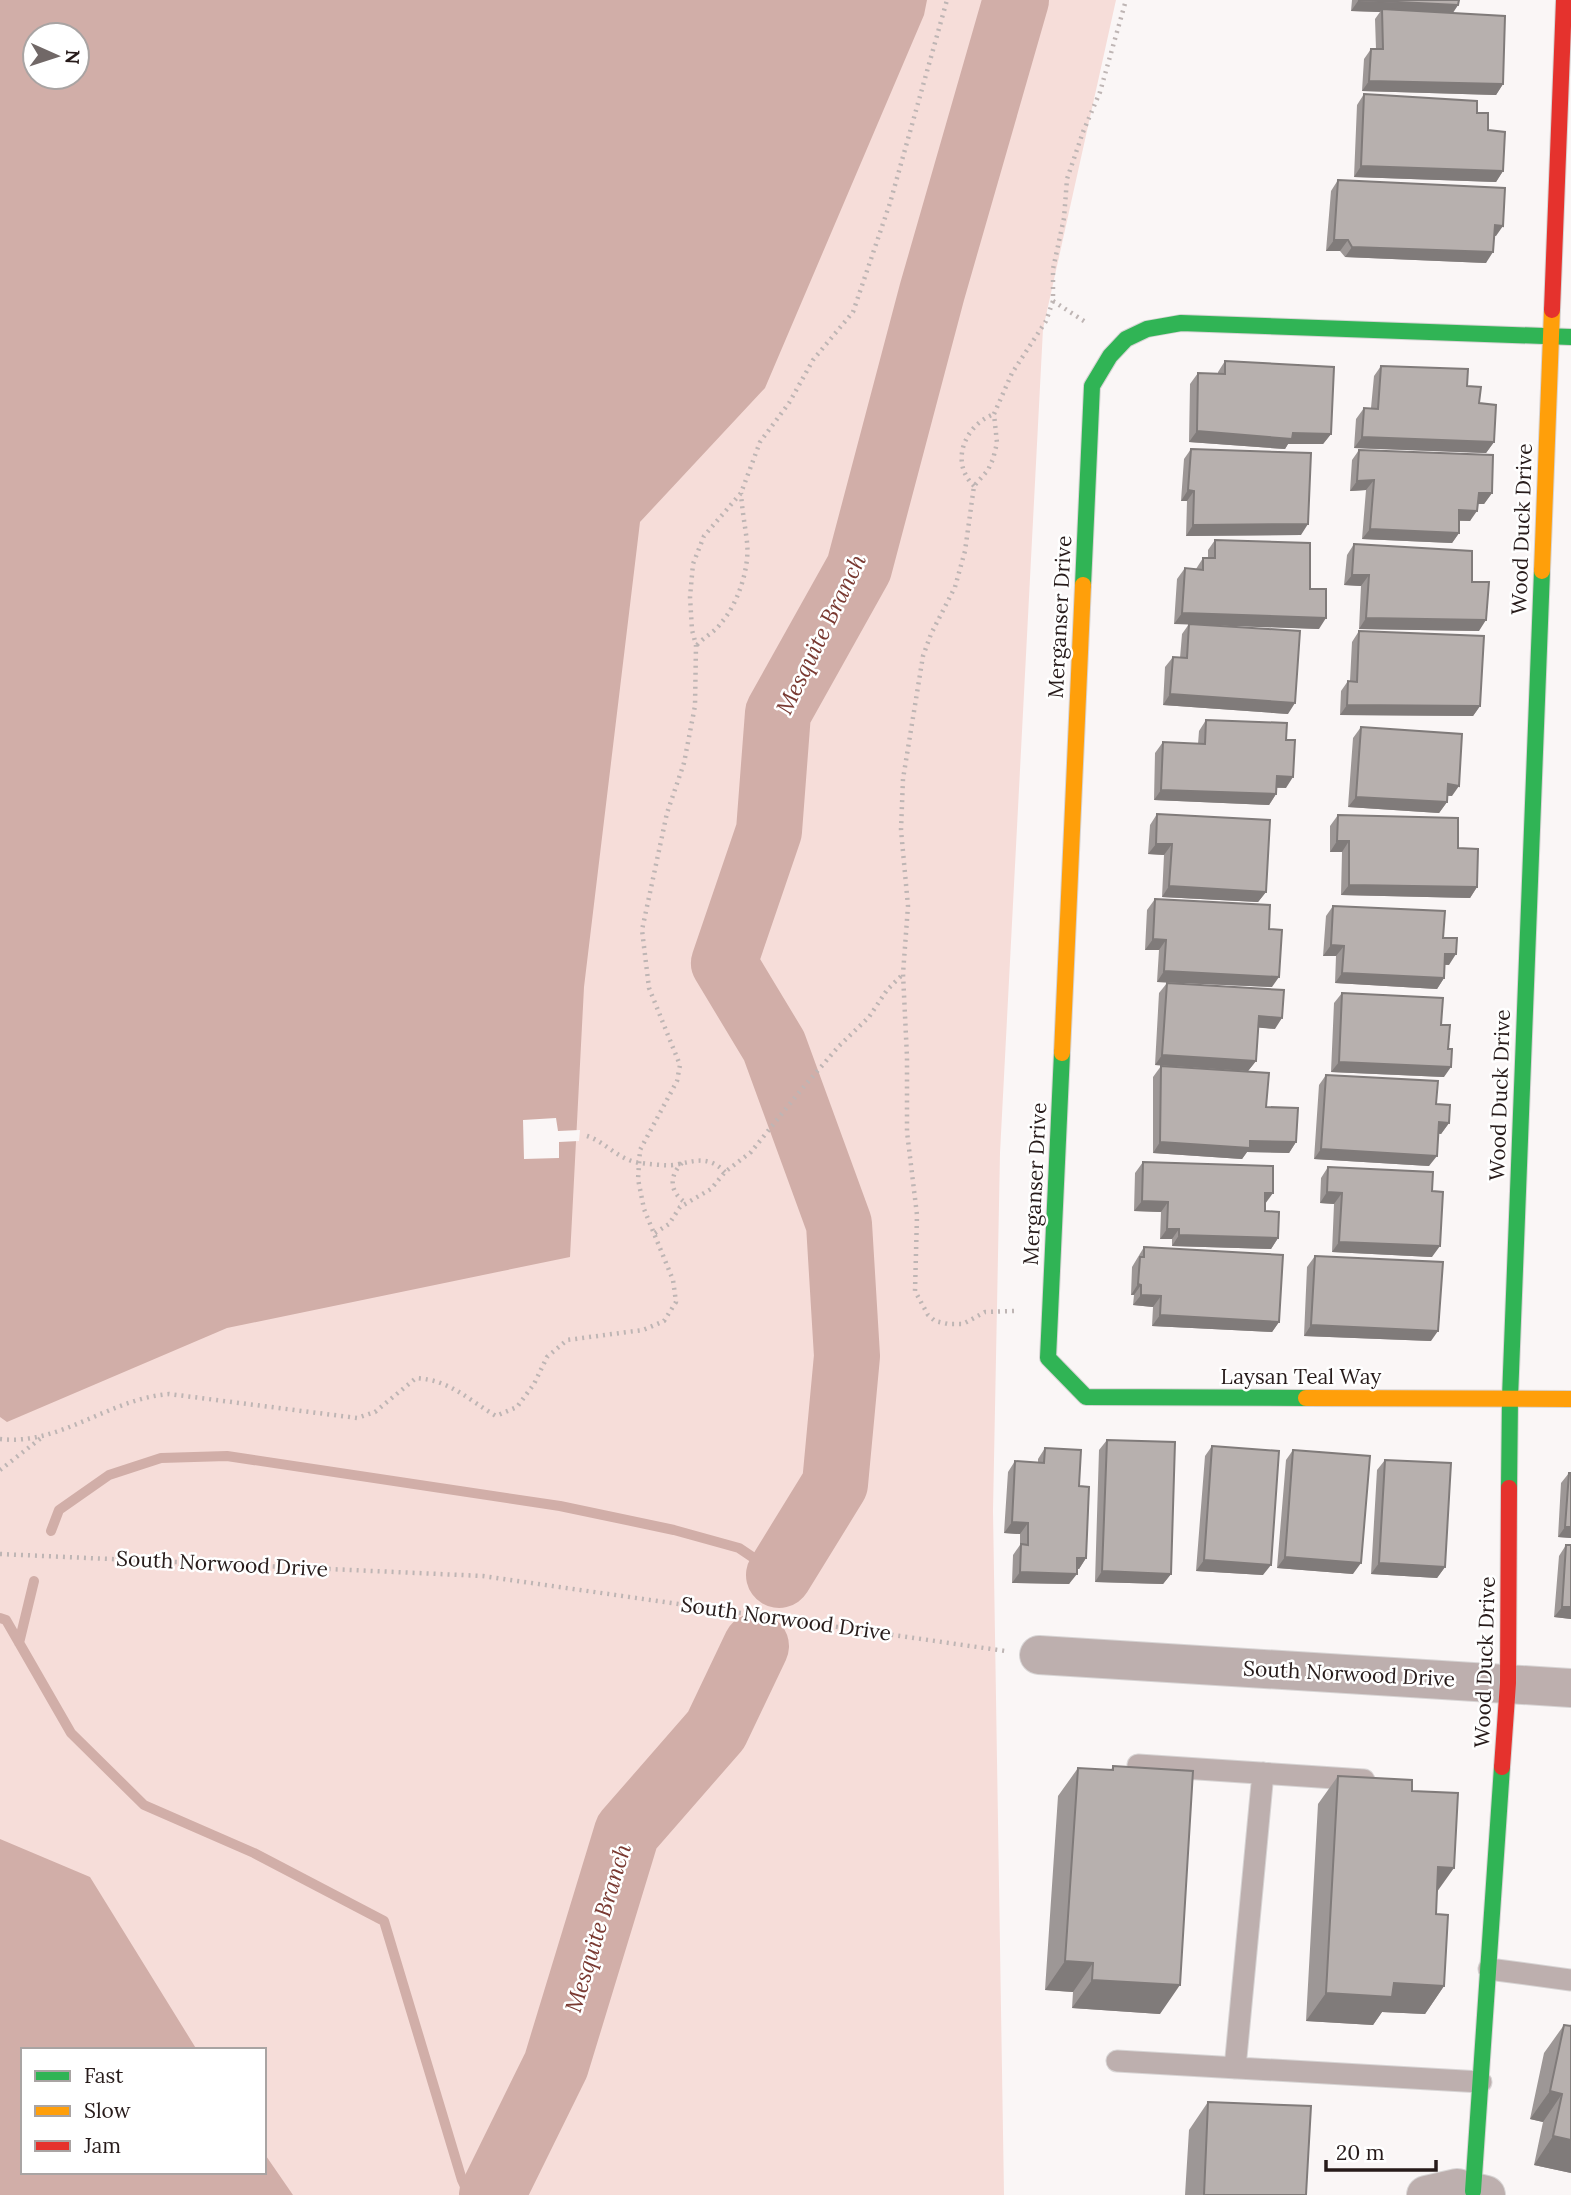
<svg xmlns="http://www.w3.org/2000/svg" width="1571" height="2195" font-family="Lora,serif">
<style>
.green{fill:#f6ddd9;fill-rule:evenodd}
.water{fill:#d1aea8;fill-rule:evenodd}
.pier{fill:#faf6f6}
.lines{fill:none;stroke-linecap:round;stroke-linejoin:round}
.stream{stroke:#d1aea8;stroke-width:10}
.river{stroke:#d1aea8;stroke-width:66}
.lane-casing{stroke:#d7d4d4;stroke-width:23}
.street-casing{stroke:#d7d4d4;stroke-width:40}
.fast-casing{stroke:#d7d4d4;stroke-width:18}
.slow-casing{stroke:#d7d4d4;stroke-width:18}
.jam-casing{stroke:#d7d4d4;stroke-width:18}
.path{stroke:#beb5b4;stroke-width:4.5;stroke-dasharray:2 5;stroke-linecap:butt}
.lane{stroke:#bdafae;stroke-width:21}
.street{stroke:#bdafae;stroke-width:38}
.fast{stroke:#30b455;stroke-width:16}
.slow{stroke:#ff9f0a;stroke-width:16}
.jam{stroke:#e5322d;stroke-width:16}
.wall{fill:#9d9796}
.shaded-wall{fill:#807b7a}
.building{fill:#b7b0ae;stroke:#807b7a;stroke-width:2}
.labels{text-anchor:middle;stroke-width:5;stroke-linejoin:round;paint-order:stroke}
.street-label{font-size:21px;fill:#271b1a;stroke:#fff}
.water-label{font-size:23px;font-style:italic;fill:#793931;stroke:#fff}
</style>
<rect width="100%" height="100%" fill="#faf6f6"/>
<path class="green" d="M0 0H1116L1043 329 1000 1153 993 1511 1004 2195H0ZM35 35H77V77H35ZM23 2050H264V2172H23Z"/>
<path class="water" d="M0 0H927L924 15 765 388 640 522 584 987 570 1257 227 1328 7 1422 0 1417ZM35 35H77V77H35Z
M0 1839 90 1877 197 2050H23V2172H264V2153L293 2195H0Z"/>
<path class="pier" d="M556 1118 558 1131 580 1130 579 1141 559 1142V1158L524 1159 523 1120Z"/>
<g class="lines">
<path class="stream" d="M51 1531 59 1510 109 1475 161 1458 227 1456 560 1506 674 1530 739 1548 779 1575
M0 1618 6 1620 71 1733 144 1805 254 1853 384 1921 462 2180 469 2195
M19 1643 34 1581"/>
<path class="river" d="M779 1575 835 1484 847 1356 839 1224 774 1046 724 963 769 831 778 713 859 568 932 292 1016 0
M492 2195 556 2065 627 1832 716 1730 756 1646"/>
<defs>
<path id="lane" d="M1138 1765 1364 1780
M1489 1969 1571 1980
M1117 2061 1481 2082
M1235 2068 1263 1773"/>
<path id="street" d="M1039 1655 1571 1688
M1426 2195 1457 2188 1486 2195"/>
<path id="fast" d="M1083 585 1092 386 1110 356 1126 339 1147 329 1181 323 1571 337
M1062 1053 1048 1358 1086 1397 1306 1398
M1509 1488 1510 1398 1542 571
M1473 2191 1502 1767"/>
<path id="slow" d="M1542 571 1552 310
M1062 1053 1083 585
M1306 1398 1571 1399"/>
<path id="jam" d="M1552 310 1564 0
M1502 1767 1508 1683 1509 1488"/>
</defs>
<use href="#lane" class="lane-casing"/>
<use href="#street" class="street-casing"/>
<use href="#fast" class="fast-casing"/>
<use href="#slow" class="slow-casing"/>
<use href="#jam" class="jam-casing"/>
<path class="path" d="M1053 301 1087 323
M974 486C949 462 965 425 994 414
M697 645C704 637 715 632 721 623 738 604 750 567 747 542 745 525 742 510 741 493
M587 1136C606 1142 619 1161 641 1163 648 1164 667 1166 674 1165 695 1161 708 1155 725 1172
M682 1163C669 1176 669 1192 686 1203
M655 1233 669 1224 680 1207 711 1189 725 1172 751 1152 801 1090 839 1046 869 1017 887 990 903 974
M1014 1311 985 1312 963 1324H948L935 1321 928 1315 915 1291 917 1215 907 1132V1057L903 974 908 906 901 830 903 779 923 656 931 634 955 587 965 551 974 486 988 470 993 459 997 443 994 414 1012 373 1046 321 1053 301V269L1064 218 1067 179 1083 132 1100 92 1126 0
M0 1439C60 1446 108 1399 169 1394L357 1418 375 1412 416 1378C450 1380 467 1399 496 1416L517 1407 534 1384 547 1357 567 1340 643 1330 664 1321 676 1302 673 1280 644 1209 638 1179 640 1150 677 1081 680 1065 649 988 642 930 667 813 684 763 695 706 696 645 692 630 690 597 693 564 704 536 741 493 760 442 789 403 813 360 853 312 890 203 947 0
M0 1470 41 1438
M0 1554 483 1576 1005 1651"/>
<use href="#lane" class="lane"/>
<use href="#street" class="street"/>
<use href="#fast" class="fast"/>
<use href="#slow" class="slow"/>
<use href="#jam" class="jam"/>
</g>
<path class="wall" d="M1352 0H1459L1458 5 1453 13 1503 84 1496 95 1362 91 1364 59 1371 49H1376L1375 19 1380 12 1351 11Z
M1364 94 1477 113 1488 130 1503 171 1496 182 1354 177 1357 105Z
M1338 180 1496 236H1494L1486 263 1345 257 1340 251H1326L1331 191Z
M1225 361 1331 434 1323 444H1288L1285 449 1189 442 1190 384 1198 373 1218 374V372Z
M1381 366 1467 386 1479 403 1494 442 1486 453 1354 448 1356 419 1364 408H1371L1374 376Z
M1191 449 1301 535 1186 536 1187 501H1181L1184 459Z
M1359 450 1492 493 1484 504H1478L1470 521H1459V533L1452 543 1362 539 1366 490 1350 491 1352 460Z
M1215 540 1310 589 1319 629 1202 624 1288 714 1163 705 1165 667 1173 657 1180 658 1182 634 1189 624H1174L1177 579 1185 568 1196 569 1203 558H1208V550Z
M1354 544 1472 582 1479 631 1359 629 1361 586 1344 585 1347 555Z
M1359 631 1480 706 1473 716 1340 715 1341 691 1348 681H1350L1352 642Z
M1206 720 1286 740V788H1277L1276 794 1269 805 1154 800 1155 753 1163 742 1198 744 1199 731Z
M1361 727 1452 796H1447V802L1439 813 1348 807 1353 738Z
M1157 814 1266 892 1258 902 1162 897 1164 855 1148 854 1150 825Z
M1338 815 1458 848 1477 887 1470 898 1341 895 1342 852H1330V826Z
M1155 899 1269 929 1272 987 1157 982 1159 950H1145L1147 910Z
M1333 906 1443 938 1449 965H1445L1444 978 1437 989 1335 983 1336 956H1323L1326 916Z
M1167 983 1275 1029 1258 1027 1256 1061 1248 1071 1155 1065 1159 993Z
M1342 993 1441 1025 1444 1077 1331 1072 1334 1003Z
M1161 1066 1266 1107 1296 1142 1289 1153 1247 1152 1242 1159 1153 1153V1077Z
M1326 1075 1436 1104 1449 1123 1441 1134 1438 1133 1429 1166 1314 1159 1319 1085Z
M1143 1162 1265 1204V1211L1278 1238 1271 1249 1172 1246V1239H1160L1161 1212 1134 1211 1135 1173Z
M1328 1167 1432 1191V1257L1332 1252 1334 1204 1320 1203 1321 1178Z
M1144 1247 1279 1322 1272 1332 1152 1326 1153 1307 1133 1305 1134 1295H1131L1132 1267Z
M1315 1256 1431 1341 1304 1336 1307 1267Z
M1107 1440 1171 1574 1163 1584 1095 1582 1099 1450Z
M1212 1446 1263 1575 1196 1571 1205 1456Z
M1045 1448 1079 1486 1086 1558 1079 1569H1077L1069 1584 1012 1583 1013 1555 1020 1545V1534L1004 1533 1008 1472 1015 1461 1038 1463V1459Z
M1293 1450 1353 1574 1277 1568 1286 1460Z
M1385 1460 1445 1567 1437 1578 1371 1574 1377 1470Z
M1569 1473 1571 1538 1558 1537 1561 1483Z
M1571 1541V1619L1554 1617 1559 1556 1566 1545H1571Z
M1113 1766 1160 2014 1072 2008 1073 1992 1045 1990 1058 1796 1078 1768 1111 1770Z
M1338 1776 1412 1791 1437 1893 1436 1914 1444 1986 1425 2014 1382 2012 1373 2025 1306 2021 1318 1804Z
M1571 2024V2173L1534 2165 1543 2122 1530 2119 1544 2053 1564 2025 1570 2026Z
M1208 2102 1306 2195H1185L1189 2130Z"/>
<path class="shaded-wall" d="M1358 1 1458 5 1451 15 1382 9 1380 12 1351 11Z
M1369 81 1503 84 1496 95 1362 91Z
M1361 166 1503 171 1496 182 1354 177Z
M1495 225 1503 226 1496 236 1487 235Z
M1334 240H1348L1340 251H1326Z
M1352 247 1493 252 1486 263 1345 257Z
M1197 431 1293 433 1331 434 1323 444H1288L1285 449 1189 442Z
M1362 437 1494 442 1486 453 1354 448Z
M1374 480 1366 490 1350 491 1357 481Z
M1188 490 1194 491 1187 501H1181Z
M1479 493H1492L1484 504H1471Z
M1459 510 1477 511 1470 521 1452 520Z
M1308 524 1301 535 1186 536 1193 525Z
M1370 529 1459 533 1452 543 1362 539Z
M1352 575H1369L1361 586 1344 585Z
M1182 613 1326 618 1319 629 1174 624Z
M1366 618 1486 620 1479 631 1359 629Z
M1170 694 1295 703 1288 714 1163 705Z
M1347 705 1480 706 1473 716 1340 715Z
M1277 776 1293 777 1286 788 1269 787Z
M1448 784 1459 786 1452 796 1440 795Z
M1161 790 1276 794 1269 805 1154 800Z
M1356 797 1447 802 1439 813 1348 807Z
M1337 841H1349L1342 852H1330Z
M1156 844H1172L1164 855 1148 854Z
M1349 885 1477 887 1470 898 1341 895Z
M1169 886 1266 892 1258 902 1162 897Z
M1153 939 1166 940 1159 950H1145Z
M1331 945 1344 946 1336 956H1323Z
M1445 954H1456L1449 965 1438 964Z
M1164 971 1279 977 1272 987 1157 982Z
M1342 973 1444 978 1437 989 1335 983Z
M1259 1016 1282 1018 1275 1029 1251 1027Z
M1162 1055 1256 1061 1248 1071 1155 1065Z
M1339 1062 1451 1067 1444 1077 1331 1072Z
M1439 1122 1449 1123 1441 1134 1432 1133Z
M1250 1141 1296 1142 1289 1153 1247 1152 1242 1159 1153 1153 1160 1142Z
M1321 1149 1437 1156 1429 1166 1314 1159Z
M1327 1192 1342 1193 1334 1204 1320 1203Z
M1265 1193H1273L1265 1204Z
M1142 1201 1168 1202 1161 1212 1134 1211Z
M1167 1229H1179L1172 1239H1160Z
M1179 1235 1278 1238 1271 1249 1172 1246Z
M1339 1242 1440 1246 1432 1257 1332 1252Z
M1138 1284 1141 1285 1134 1295H1131Z
M1141 1295 1161 1296 1153 1307 1133 1305Z
M1160 1315 1279 1322 1272 1332 1152 1326Z
M1311 1325 1438 1331 1431 1341 1304 1336Z
M1012 1522 1028 1523 1020 1534 1004 1533Z
M1565 1527H1571V1538L1558 1537Z
M1285 1557 1361 1563 1353 1574 1277 1568Z
M1077 1558H1086L1079 1569 1069 1568Z
M1204 1560 1271 1565 1263 1575 1196 1571Z
M1379 1563 1445 1567 1437 1578 1371 1574Z
M1102 1571 1171 1574 1163 1584 1095 1582Z
M1020 1572 1077 1574 1069 1584 1012 1583Z
M1562 1607H1571V1619L1554 1617Z
M1438 1867 1454 1868 1434 1896Z
M1065 1961 1093 1963 1073 1992 1045 1990Z
M1092 1980 1180 1985 1160 2014 1072 2008Z
M1394 1983 1444 1986 1425 2014 1382 2012 1373 2025 1306 2021 1326 1993Z
M1550 2091 1562 2094 1543 2122 1530 2119Z
M1553 2136 1571 2140V2173L1534 2165Z"/>
<path class="building" d="M1358 0H1459L1458 5Z
M1382 9 1505 16 1503 84 1369 81 1371 49H1383Z
M1364 94 1477 101V113H1488V130L1505 132 1503 171 1361 166Z
M1338 180 1505 188 1503 226 1495 225 1493 252 1352 247 1348 240H1334Z
M1225 361 1334 367 1331 434 1293 433 1292 439 1197 431 1198 373 1225 374Z
M1381 366 1468 369 1467 386 1481 387 1479 403 1496 405 1494 442 1362 437 1364 408 1378 409Z
M1191 449 1311 453 1308 524 1193 525 1194 491 1188 490Z
M1359 450 1493 455 1492 493H1479L1477 511 1459 510V533L1370 529 1374 480 1357 481Z
M1215 540 1310 543V589H1326V618L1182 613 1185 568 1203 570V558H1215Z
M1354 544 1472 551V582H1489L1486 620 1366 618 1369 575H1352Z
M1189 624 1300 631 1295 703 1170 694 1173 657 1187 658Z
M1359 631 1484 636 1480 706 1347 705 1348 681 1357 682Z
M1206 720 1287 723 1286 740H1295L1293 777 1277 776 1276 794 1161 790 1163 742 1205 744Z
M1361 727 1462 734 1459 786 1448 784 1447 802 1356 797Z
M1157 814 1270 820 1266 892 1169 886 1172 844H1156Z
M1338 815 1458 818V848L1478 849 1477 887 1349 885V841H1337Z
M1155 899 1270 905 1269 929 1282 930 1279 977 1164 971 1166 940 1153 939Z
M1333 906 1445 911 1443 938H1457L1456 954H1445L1444 978 1342 973 1344 946 1331 945Z
M1167 983 1284 990 1282 1018 1259 1016 1256 1061 1162 1055Z
M1342 993 1443 998 1441 1025H1450L1448 1049H1452L1451 1067 1339 1062Z
M1161 1066 1269 1073 1266 1107 1298 1108 1296 1142 1250 1141V1148L1160 1142Z
M1326 1075 1438 1081 1436 1104 1450 1105 1449 1123 1439 1122 1437 1156 1321 1149Z
M1143 1162 1273 1166V1193H1265V1211L1279 1212 1278 1238 1179 1235V1229H1167L1168 1202 1142 1201Z
M1328 1167 1433 1172 1432 1191 1443 1192 1440 1246 1339 1242 1342 1193 1327 1192Z
M1144 1247 1283 1255 1279 1322 1160 1315 1161 1296 1141 1295V1285L1138 1284 1140 1257H1144Z
M1315 1256 1443 1262 1438 1331 1311 1325Z
M1107 1440 1175 1442 1171 1574 1102 1571Z
M1212 1446 1279 1451 1271 1565 1204 1560Z
M1045 1448 1081 1450 1079 1486 1089 1487 1086 1558H1077V1574L1020 1572 1021 1544 1028 1545V1523L1012 1522 1015 1461 1044 1463Z
M1293 1450 1370 1456 1361 1563 1285 1557Z
M1385 1460 1451 1463 1445 1567 1379 1563Z
M1569 1473H1571V1527H1565Z
M1566 1545H1571V1607H1562Z
M1113 1766 1193 1771 1180 1985 1092 1980 1093 1963 1065 1961 1078 1768 1113 1770Z
M1338 1776 1412 1780V1791L1458 1793 1454 1868 1438 1867 1436 1914 1448 1915 1444 1986 1394 1983 1392 1997 1326 1993Z
M1564 2025 1571 2026V2140L1553 2136 1562 2094 1550 2091Z
M1208 2102 1311 2106 1306 2195H1204Z"/>
<g class="labels">
<g class="street-label">
<text transform="translate(1522 529) rotate(-88)" y="7">Wood Duck Drive</text>
<text transform="translate(1060 617) rotate(-87)" y="7">Merganser Drive</text>
<text transform="translate(1500 1095) rotate(-88)" y="7">Wood Duck Drive</text>
<text transform="translate(1035 1184) rotate(-87)" y="7">Merganser Drive</text>
<text x="1301" y="1384">Laysan Teal Way</text>
<text transform="translate(222 1564) rotate(3)" y="7">South Norwood Drive</text>
<text transform="translate(786 1619) rotate(8)" y="7">South Norwood Drive</text>
<text transform="translate(1485 1662) rotate(-88)" y="7">Wood Duck Drive</text>
<text transform="translate(1349 1674) rotate(3)" y="7">South Norwood Drive</text>
</g>
<g class="water-label">
<text transform="translate(821 634) rotate(-64)" y="8">Mesquite Branch</text>
<text transform="translate(598 1928) rotate(-73)" y="8">Mesquite Branch</text>
</g>
</g>
<rect x="21" y="2048" width="245" height="126" fill="#ffffff" stroke="#a9a4a3" stroke-width="2"/>
<rect x="35" y="2071" width="35" height="10" fill="#30b455" stroke="#a9a4a3" stroke-width="2"/>
<text x="84" y="2083" font-size="21" fill="#271b1a">Fast</text>
<rect x="35" y="2106" width="35" height="10" fill="#ff9f0a" stroke="#a9a4a3" stroke-width="2"/>
<text x="84" y="2118" font-size="21" fill="#271b1a">Slow</text>
<rect x="35" y="2141" width="35" height="10" fill="#e5322d" stroke="#a9a4a3" stroke-width="2"/>
<text x="84" y="2153" font-size="21" fill="#271b1a">Jam</text>
<g transform="translate(56 56) rotate(93)"><circle r="33" fill="#ffffff" stroke="#a9a4a3" stroke-width="2"/>
<path d="M0-5L12 26L0 18L-12 26Z" fill="#716867"/>
<text y="-10" font-size="19" font-weight="bold" text-anchor="middle" fill="#271b1a">N</text>
</g>
<path d="M1326 2160v10h110v-10" fill="none" stroke="#271b1a" stroke-width="3.5"/>
<text x="1336" y="2160" font-size="21" fill="#271b1a" stroke="#ffffff" stroke-width="5" paint-order="stroke">20 m</text>
</svg>
